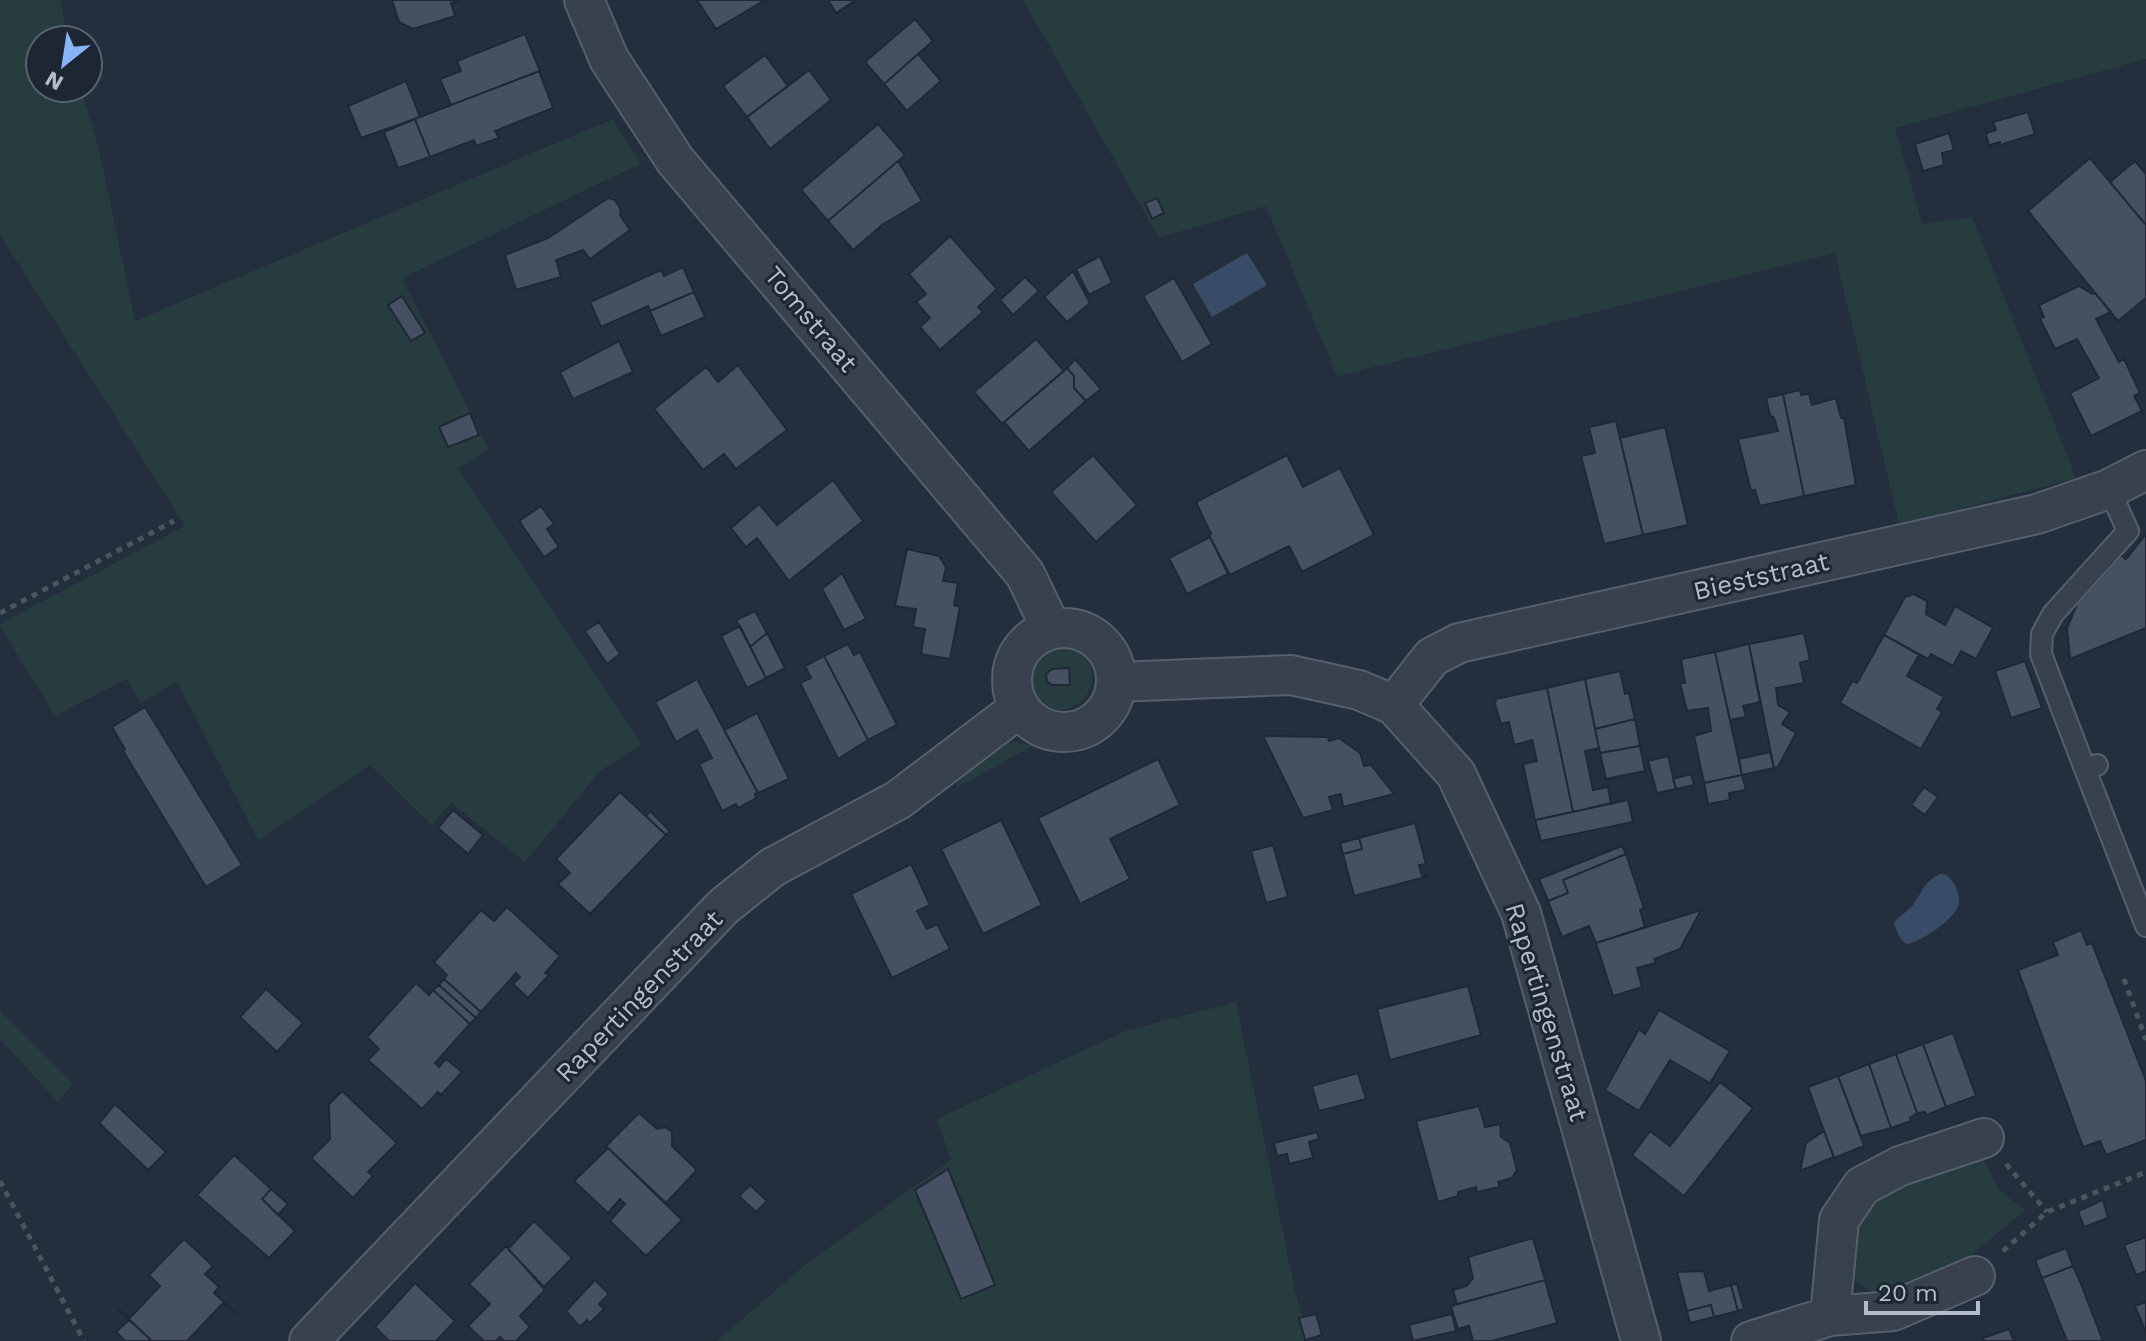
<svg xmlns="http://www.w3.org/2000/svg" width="2146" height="1341" font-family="'Work Sans',sans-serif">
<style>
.green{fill:#263c3f}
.water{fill:#394c67}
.building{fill:#455162;stroke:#1f2835;stroke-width:2}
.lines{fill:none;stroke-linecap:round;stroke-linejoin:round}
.lane-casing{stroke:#565f6c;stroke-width:24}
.street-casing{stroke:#565f6c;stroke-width:42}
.path{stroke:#44595c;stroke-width:5;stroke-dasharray:6 6;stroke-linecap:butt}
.lane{stroke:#38414e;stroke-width:20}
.street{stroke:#38414e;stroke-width:38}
.labels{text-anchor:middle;stroke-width:6;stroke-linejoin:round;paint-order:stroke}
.street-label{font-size:26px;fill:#b4bcc9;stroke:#1d2633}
</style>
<rect width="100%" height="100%" fill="#242f3e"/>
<path class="green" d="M0 0H60L68 40H40V88H81L100 154 135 321 613 119 640 164 402 278 489 450 458 468 642 744 600 771 525 862 451 803 432 825 370 765 258 840 177 681 141 703 127 679 55 716 0 626V624L185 526 0 235Z
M1023 0H2146V59L1895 128 1922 224 1972 217 2076 478 1899 525 1835 253 1337 376 1266 206 1159 238Z
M1026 677a33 33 0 1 1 66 0a33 33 0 1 1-66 0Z
M1013 742 1034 745 958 787 953 779 997 745Z
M1236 1002 1295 1291 1309 1341H717L805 1265 951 1160 937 1119 1125 1031Z
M0 1011 73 1084 58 1102 0 1039Z
M1982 1157 1999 1190 2025 1210 1955 1269 1882 1298 1847 1275C1851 1253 1854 1228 1867 1209 1887 1180 1949 1168 1982 1157Z"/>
<path class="water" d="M1247 253 1267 285 1212 317 1193 284Z
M1940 874 1947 875C1954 882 1960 893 1959 903 1957 918 1920 943 1906 944L1900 938 1894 924C1898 915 1907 913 1913 905 1922 892 1925 881 1940 874Z"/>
<path class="building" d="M392 0H461L451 3 455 16 413 29 399 22Z
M697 0H765L716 29Z
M828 0H856L836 13Z
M915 19 933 41 884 84 865 62Z
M525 34 540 71 451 105 440 79 461 71 457 61Z
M918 54 941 81 907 111 884 84Z
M765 55 788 86 747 117 723 86Z
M809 70 831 100 770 149 747 117Z
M539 71 553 108 495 131 499 138 476 146 474 140 430 157 415 119Z
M406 81 420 117 361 138 348 106Z
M2028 112 2035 134 2000 145V142L1990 145V148L1983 125 1987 133 1996 130 1993 122Z
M415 119 430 157 398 168 384 132Z
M878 124 905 155 828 221 801 190Z
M1949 133 1954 150 1942 153 1944 165 1923 171 1915 144Z
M2090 158 2146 225V298L2118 321 2028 211Z
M898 161 922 201 882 225 853 250 828 221Z
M2135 161 2146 174V225L2110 182Z
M608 198 615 200 621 210 620 215 630 230 590 259 583 250 556 260 561 277 516 290 505 255 548 238Z
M1157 198 1164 213 1152 219 1145 203Z
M950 236 997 289 978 307 983 312 940 350 920 327 930 318 916 302 926 294 909 274Z
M1100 256 1112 283 1089 295 1076 269Z
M683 267 694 292 650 311 648 306 601 327 590 302 661 270 664 276Z
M1073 271 1090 303 1067 322 1044 297Z
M1025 277 1039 291 1013 315 1000 300Z
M1174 278 1212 344 1182 362 1143 296Z
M2079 286 2092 294 2095 293 2111 312 2096 319 2119 362 2124 359 2140 393 2134 396 2142 411 2091 436 2070 393 2099 378 2077 339 2055 349 2040 319 2044 317 2039 305Z
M694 292 705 317 661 336 650 311Z
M402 296 425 333 411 341 388 305Z
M1036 339 1064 371 1002 424 974 392Z
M619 341 633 372 573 399 560 372Z
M1075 359 1101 389 1086 401 1074 388V376L1067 368Z
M738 365 787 430 736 469 724 454 703 470 654 409 706 367 718 382Z
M1067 368 1074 376V388L1086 401 1029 451 1004 422Z
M1800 390 1801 395 1809 394 1812 405 1836 398 1841 418H1844L1856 485 1804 496 1783 394Z
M1783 394 1804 496 1760 506 1755 490 1751 491 1738 439 1778 431 1774 418 1770 415 1766 398Z
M470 413 479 435 448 447 439 427Z
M1616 421 1643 535 1604 544 1581 456 1595 453 1589 427Z
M1665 427 1688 525 1643 535 1620 438Z
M1093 455 1137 505 1096 542 1051 492Z
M1287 455 1303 487 1340 468 1374 535 1302 572 1289 546 1230 575 1209 535 1211 534 1196 502Z
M833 480 863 521 789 581 757 538 746 547 731 528 759 504 777 525Z
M541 506 554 524 547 529 559 547 544 557 519 521Z
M2146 534V628L2070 659 2067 628 2077 604 2121 555 2126 559Z
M1210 537 1228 574 1187 594 1169 558Z
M907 549 939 556 946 567 943 581 958 583 954 605 960 607 950 659 921 654 925 629 913 627 916 609 895 606Z
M842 573 866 619 844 630 822 589Z
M1914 594 1927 601 1926 614 1945 625 1955 606 1993 628 1976 659 1961 651 1953 666 1931 654 1928 659 1884 635 1905 597Z
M755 611 767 633 750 647 736 620Z
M599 622 620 654 607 664 585 631Z
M740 626 766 678 747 688 721 636Z
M767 633 785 668 766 678 750 647Z
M1804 633 1810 660 1800 663 1804 683 1776 688 1778 705 1790 712 1782 724 1796 733 1778 767 1774 768 1749 644Z
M1884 635 1919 655 1907 676 1944 697 1937 709 1942 712 1921 749 1840 703 1852 681 1857 683Z
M848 644 854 655 860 652 897 725 868 740 824 656Z
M1749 644 1760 702 1743 706 1746 717 1730 720 1715 652Z
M1715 652 1742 775 1704 783 1694 736 1711 731 1708 708 1687 711 1680 683H1685L1681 659Z
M824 656 868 740 838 759 800 683 811 678 805 666Z
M2025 661 2042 708 2011 718 1995 671Z
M1069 668 1070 685H1052L1047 681 1046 674 1052 669Z
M1620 671 1625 694 1629 693 1635 719 1595 729 1585 679Z
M697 679 758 793 755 794 756 798 738 808 736 804 722 811 699 764 712 758 697 730 676 742 655 702Z
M1585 679 1599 748 1585 751 1593 790 1608 787 1611 803 1573 812 1547 688Z
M1547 688 1573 812 1535 820 1523 764 1537 761 1532 740 1514 745 1509 722 1501 724 1495 704 1496 699Z
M145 707 242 865 206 887 123 751 125 749 112 727Z
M757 713 789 779 758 793 724 730Z
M1635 719 1640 746 1600 753 1595 729Z
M1263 736 1328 737 1329 741 1339 738 1360 753 1364 766 1371 765 1394 794 1343 807 1341 794 1329 797 1333 810 1303 818Z
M1640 746 1645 771 1606 779 1600 753Z
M1770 752 1774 768 1742 775 1739 759Z
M1668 756 1676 789 1657 793 1648 761Z
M1158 759 1180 805 1110 839 1130 879 1080 904 1038 818Z
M1691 774 1694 785 1676 789 1673 779Z
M1742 775 1746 790 1729 793 1730 800 1708 804 1704 783Z
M1924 787 1938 797 1925 815 1911 805Z
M620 792 666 835 590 914 558 884 570 873 556 859Z
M1628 800 1633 822 1541 841 1535 820Z
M453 810 483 835 468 854 438 828Z
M650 811 670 831 666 835 646 816Z
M1001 820 1042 905 983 934 941 849Z
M1415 823 1426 864 1419 865 1422 876H1429L1354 896 1343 854 1362 849 1359 838Z
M1359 838 1362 849 1343 854 1340 843Z
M1273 845 1288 897 1266 903 1251 851Z
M1622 846 1626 854 1563 880 1568 893 1548 901 1539 879Z
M1626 854 1644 908 1640 910 1645 927 1596 943 1589 926 1562 937 1548 901 1568 893 1563 880Z
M911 864 930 905 917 911 927 929 937 924 950 949 892 978 851 894Z
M507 907 560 956 545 973 549 975 528 998 513 984 520 977 516 973 481 1012 444 979 447 975 434 962 481 910 494 921Z
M1701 910 1680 949 1654 959 1656 963 1637 968 1642 987 1613 996 1596 943Z
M2081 930 2087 945 2092 943 2146 1081V1140L2106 1155 2100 1141 2083 1147 2018 970 2058 955 2053 942Z
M444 979 481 1012 476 1018 439 985Z
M416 983 429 995 433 990 470 1024 435 1063 439 1067 446 1059 462 1072 441 1095 438 1092 422 1109 368 1060 379 1049 367 1037Z
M439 985 476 1018 470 1024 433 990Z
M1468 986 1481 1035 1390 1060 1377 1009Z
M266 989 303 1023 277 1052 240 1017Z
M1659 1010 1730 1051 1710 1083 1670 1060 1639 1111 1605 1090 1639 1029 1645 1034Z
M1953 1033 1976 1096 1946 1107 1923 1044Z
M1923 1044 1946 1107 1927 1115 1925 1112 1917 1113 1896 1054Z
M1896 1054 1917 1113 1910 1118 1911 1121 1891 1128 1869 1064Z
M1869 1064 1891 1128 1861 1136 1838 1076Z
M1358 1073 1366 1099 1319 1111 1312 1086Z
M1838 1076 1864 1146 1834 1158 1808 1087Z
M1720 1082 1753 1108 1684 1196 1632 1155 1650 1131 1670 1146Z
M342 1091 397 1143 368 1172 373 1176 353 1198 311 1158 330 1139 329 1104Z
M115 1104 166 1152 148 1170 99 1123Z
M1479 1106 1485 1127 1500 1124 1501 1137 1510 1143 1517 1170 1512 1178 1498 1182 1500 1187 1477 1192 1476 1187 1458 1192V1196L1438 1202 1416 1121Z
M639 1113 657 1129 666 1127 672 1132V1146L697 1170 666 1203 606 1146Z
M1824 1131 1834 1157 1800 1171 1806 1143Z
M1317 1132 1319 1139 1309 1142 1313 1158 1289 1164 1287 1154 1277 1156 1274 1143Z
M608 1148 682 1220 646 1256 610 1221 625 1204 620 1199 608 1213 574 1181Z
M234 1155 271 1189 262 1199 295 1231 269 1258 197 1195Z
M948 1169 995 1285 961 1299 915 1190Z
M750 1185 767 1201 756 1212 739 1196Z
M271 1189 288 1204 278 1215 262 1199Z
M2103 1200 2108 1218 2084 1227 2078 1211Z
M534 1221 572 1258 544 1287 508 1249Z
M2146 1237V1271L2136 1275 2124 1245Z
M1533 1238 1545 1280 1457 1304 1453 1290 1467 1286 1473 1278 1468 1257Z
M184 1239 213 1266 205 1274 219 1287 214 1293 237 1314 223 1303 187 1341H152L117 1308 130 1318 160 1286 149 1275Z
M506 1246 545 1290 520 1316 530 1327 516 1341H504L500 1337 496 1341H484L468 1326 490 1304 469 1284Z
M2066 1248 2073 1266 2042 1278 2035 1260Z
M2073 1266 2081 1284 2103 1341H2067L2042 1278Z
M1704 1271 1709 1291 1731 1285 1738 1311 1714 1317 1711 1305 1687 1311 1677 1272Z
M595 1280 609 1294 599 1304 604 1309 590 1323 587 1320 580 1327 566 1311Z
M1545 1280 1557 1323 1492 1341H1473L1469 1326 1458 1329 1451 1306Z
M415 1283 455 1321 436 1341H389L375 1327Z
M1737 1284 1744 1309 1738 1311 1731 1285Z
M2146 1302V1333L2135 1306Z
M1711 1305 1714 1317 1690 1323 1687 1311Z
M1316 1314 1322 1335 1305 1340 1299 1318Z
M1452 1314 1456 1331 1413 1341 1409 1325Z
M129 1320 150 1339 148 1341H125L116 1332Z
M2009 1329 2014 1341H1983V1338Z"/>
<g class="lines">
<defs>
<path id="lane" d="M2097 765 2085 769 2146 926
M2085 769 2041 654 2042 634 2053 614 2128 531 2109 489"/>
<path id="street" d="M584 0 609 59 675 160 1025 574 1051 628
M1012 680a52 52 0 1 1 104 0a52 52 0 1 1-104 0Z
M1117 682 1291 675 1359 690 1394 705 1456 774 1521 913 1641 1341
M1394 705 1432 657 1459 643 2037 514 2109 489 2146 470
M1830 1316 1839 1220 1862 1186 1900 1166 1984 1138
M309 1341 723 907 773 867 898 800 1018 709
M1751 1341 1830 1316 1893 1311 1975 1276"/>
</defs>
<use href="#lane" class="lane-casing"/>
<use href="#street" class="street-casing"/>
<path class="path" d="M0 613 174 521
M2124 979 2146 1040
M2006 1164 2047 1212
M0 1181 84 1341
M2003 1251 2047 1212 2146 1172"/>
<use href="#lane" class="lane"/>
<use href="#street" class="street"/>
</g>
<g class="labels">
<g class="street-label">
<text transform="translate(811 319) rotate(50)" y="9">Tomstraat</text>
<text transform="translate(1761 576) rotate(-13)" y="9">Bieststraat</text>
<text transform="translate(639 996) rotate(-46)" y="9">Rapertingenstraat</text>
<text transform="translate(1547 1012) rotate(73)" y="9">Rapertingenstraat</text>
</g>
</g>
<g transform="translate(64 64) rotate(210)"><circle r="38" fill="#1d2633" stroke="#59626f" stroke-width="2"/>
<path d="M0-6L14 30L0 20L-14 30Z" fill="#8ab4f8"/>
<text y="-12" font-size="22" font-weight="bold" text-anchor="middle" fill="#b4bcc9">N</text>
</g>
<path d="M1866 1301v12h112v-12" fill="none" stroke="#b4bcc9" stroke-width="4"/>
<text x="1878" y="1301" font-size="24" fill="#b4bcc9" stroke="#1d2633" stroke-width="6" paint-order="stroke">20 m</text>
</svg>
